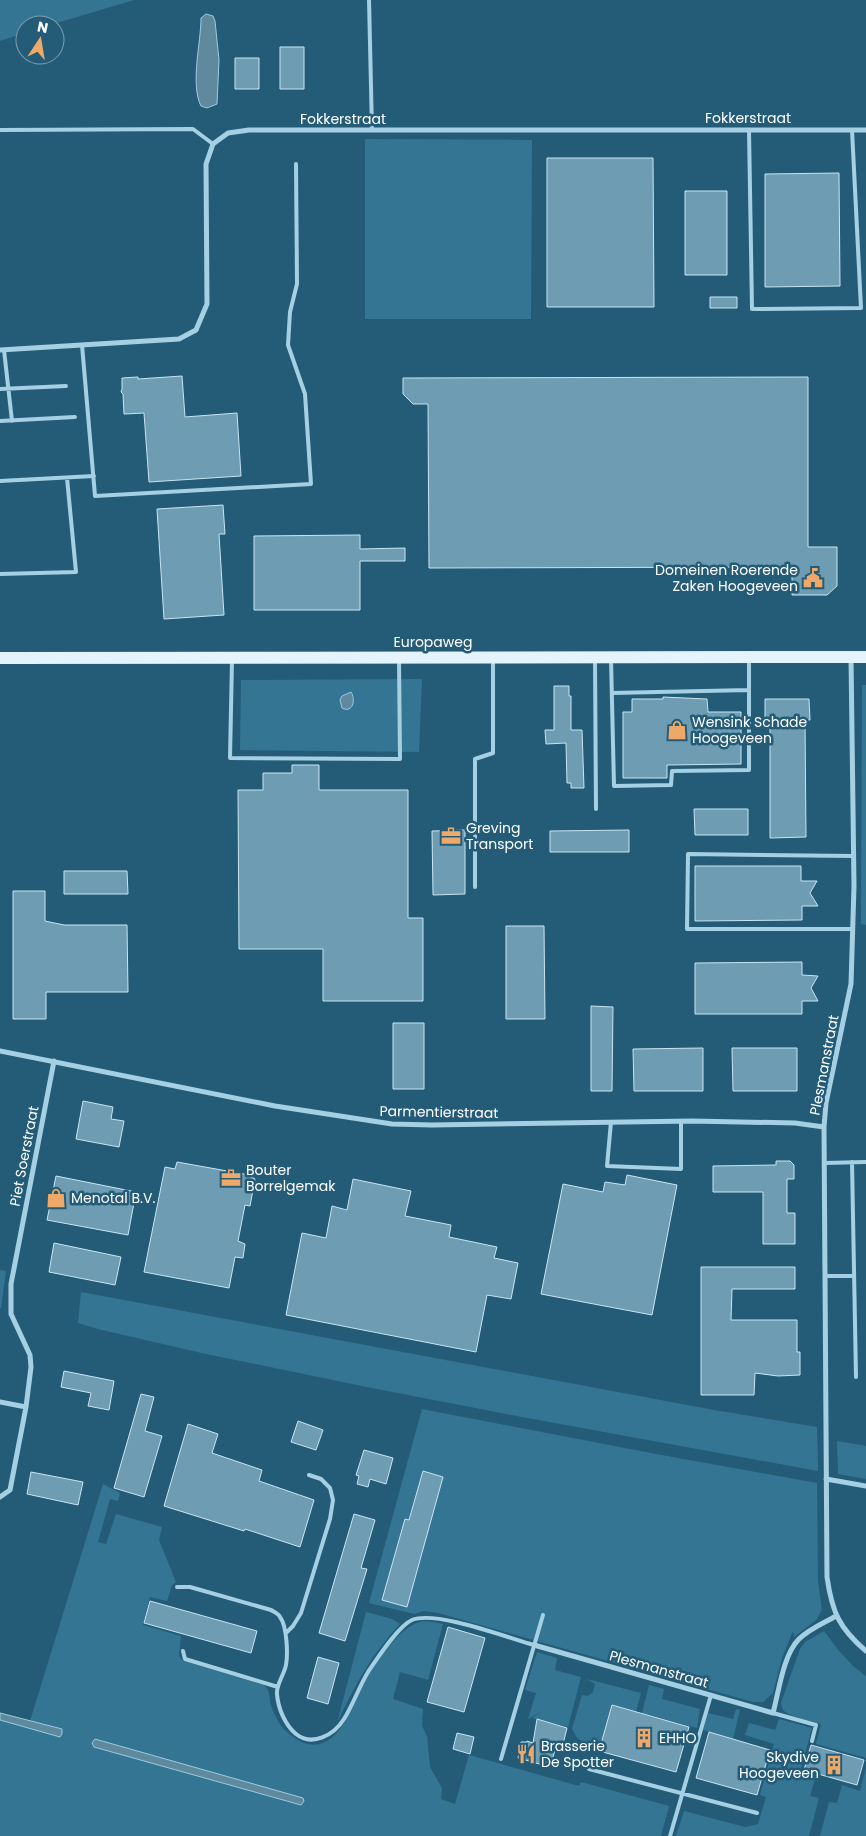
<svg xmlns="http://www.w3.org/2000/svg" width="866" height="1836" font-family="Poppins,sans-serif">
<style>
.green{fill:#347594;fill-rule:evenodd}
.water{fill:#60899e;stroke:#99cde4}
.building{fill:#6d9cb3;stroke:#c8e5f3}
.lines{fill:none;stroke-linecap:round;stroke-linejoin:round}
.lane{stroke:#a5d0e4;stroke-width:4}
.street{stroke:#a5d0e4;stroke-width:5}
.primary{stroke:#e5f3fc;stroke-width:12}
.labels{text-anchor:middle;stroke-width:5;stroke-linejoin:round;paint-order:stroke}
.street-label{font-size:14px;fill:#fff;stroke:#245c78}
.poi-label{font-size:14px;fill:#fff;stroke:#245c78;text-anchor:start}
</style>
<rect width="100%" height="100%" fill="#245c78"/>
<path class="green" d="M0 0H134L50 25H25V33L0 41Z
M365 139 532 140 531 319H365Z
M422 679 419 752 240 750 241 680ZM348 693H353L354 699 349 709 342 708V696Z
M862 685H866V925L861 924Z
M0 1270 6 1271 1 1308H0Z
M81 1292 714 1410 817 1427 818 1471 522 1417 367 1387 206 1354 98 1329 78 1323Z
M422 1409 656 1454 817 1483 818 1581 822 1610 816 1620 794 1637 793 1631 782 1658 773 1693 763 1702H753L438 1613 424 1611 414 1614 369 1603Z
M837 1441 866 1446V1479L838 1474Z
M103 1484 120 1493 118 1501 110 1499 98 1542 106 1544 116 1514 162 1527 159 1540 176 1582 172 1585 167 1601 150 1597 143 1625 181 1636 179 1656 183 1661 264 1685C270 1691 269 1694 270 1702 273 1712 279 1726 287 1732 331 1771 351 1711 366 1679 375 1662 401 1626 420 1622 428 1620 436 1623 443 1624L428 1680 400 1672 393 1699 423 1709 422 1726 427 1736 430 1767 442 1788 441 1799 455 1804 469 1755 579 1786 581 1782 669 1806 661 1836H0V1720L60 1737 62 1729 30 1721ZM95 1739 302 1798 301 1805 94 1747 93 1743Z
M366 1612 392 1619 400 1624C370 1656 356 1684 337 1723Z
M824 1631 839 1651 853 1666 866 1676V1758L816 1744 821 1724C813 1721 790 1717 784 1711 782 1709 782 1706 781 1703L800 1649 805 1642Z
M537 1652 557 1658 555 1670 581 1677 568 1727 532 1718 543 1711 528 1719 536 1693 525 1690Z
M587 1679 641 1693 636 1712 612 1705 599 1751 577 1738 572 1729 582 1695 588 1696 593 1692 595 1684Z
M649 1685 664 1689 662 1699 700 1709 697 1728 642 1713Z
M736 1709 740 1710 733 1739 703 1730 708 1713 733 1719Z
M779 1719 812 1728 800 1771 816 1776 810 1796 819 1798 809 1836H676L684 1811 745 1827 758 1824 766 1797 760 1795 774 1744 745 1735 749 1723 775 1730Z
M866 1767V1836H820L829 1802 837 1803 842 1785 860 1791Z"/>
<path class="water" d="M206 14 213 16 215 21 219 60 217 104 207 108 201 106C190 84 201 43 201 18Z
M351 692C356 699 353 714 342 708L340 700 342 696Z
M0 1713 62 1729V1734L60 1737 0 1720Z
M95 1739 303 1798 304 1801 301 1805 94 1747 92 1743Z"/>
<path class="building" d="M280 47H304V89H280Z
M235 58H259V89H235Z
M547 158H653L654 307H547Z
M839 173 840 286 765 287V174Z
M685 191H727V275H685Z
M710 297H737V308H710Z
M182 376 185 417 237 413 241 476 149 482 144 413 124 414 123 394 121 392 122 389V378L138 377V379Z
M808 377V547H837V586L827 595H792V567L429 568 428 404H413L403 394V378Z
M223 505 225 534H219L224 615 164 619 157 509Z
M360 535V549L405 548V561H360V610H254V536Z
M554 686H569V696H571V730H582L584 788H571V783H567L566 743 546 744 545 730H554Z
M663 697 707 699 708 712H741V764L667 765V778H623V712H632V699H663Z
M765 699H809L810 720H805L806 837 770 838V720H765Z
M292 765H319V790H408V918H423V1001H323V949H239L238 790H263V773H292Z
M694 809H748V835H695Z
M465 830V894L433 895 432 831Z
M629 830V852H550V831Z
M695 866H801V881H817L810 893 818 906H802V920L695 921Z
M64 871H127L128 894H64Z
M13 891H45V921L64 925H127L128 992H46V1019H13Z
M506 926H544L545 1019H506Z
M802 962V975L818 976 811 988 818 1001H802V1014H695V963Z
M591 1006 613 1007 612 1091H591Z
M393 1023H424V1089H393Z
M703 1048V1091H634L633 1049Z
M732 1048H797V1091H733Z
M83 1101 113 1107 111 1119 124 1121 119 1147 76 1139Z
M776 1161H790L794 1165V1179H787V1213H795V1244H763V1192H713V1166L776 1165Z
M177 1162 244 1174 255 1179 250 1206 245 1205 238 1241 245 1244 243 1258 235 1257 229 1288 144 1272 165 1167 175 1169Z
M627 1175 677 1185 652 1315 541 1294 563 1184 603 1192 605 1182 625 1185Z
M56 1176 136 1192 128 1235 47 1220Z
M353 1179 411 1191 405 1216 451 1225 449 1237 497 1247 494 1258 518 1263 511 1299 487 1295 476 1352 286 1315 302 1233 326 1238 332 1206 347 1210Z
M54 1243 121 1257 115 1285 49 1272Z
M701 1267H795V1289H732L731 1320H797V1352H800V1375L778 1376 755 1373 754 1395H701Z
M64 1371 114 1381 109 1410 88 1406 91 1393 61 1387Z
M141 1394 154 1397 145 1431 162 1436 144 1497 114 1488Z
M298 1421 323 1430 316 1450 291 1442Z
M188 1424 218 1434 212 1453 262 1470 259 1481 314 1500 300 1547 245 1529 244 1531 164 1506Z
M364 1450 393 1458 386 1484 370 1479 368 1487 357 1484 359 1476 356 1475Z
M423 1471 443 1477 407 1607 382 1600 405 1519 409 1520Z
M31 1472 83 1482 78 1505 27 1494Z
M354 1514 375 1520 361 1568 367 1569 345 1641 319 1633Z
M150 1601 257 1631 251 1653 144 1623Z
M448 1627 485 1638 464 1712 427 1702Z
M318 1657 339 1663 328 1704 307 1698Z
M612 1705 689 1727 676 1772 599 1751Z
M537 1719 567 1728 562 1748 556 1746 552 1761 543 1765 518 1758 521 1742H527V1741L533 1743Z
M709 1732 770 1750 757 1795 696 1778Z
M457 1733 474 1737 470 1754 453 1749Z
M811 1745 864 1760 857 1785 804 1770Z"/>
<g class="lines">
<path class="lane" d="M369 0 372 130
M0 130 193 129 213 144
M749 130 752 309 861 308 852 130
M82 345 95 496 311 484 305 394 288 345 290 312 297 284 296 164
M4 350 12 421
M0 389 66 386
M0 421 75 417
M0 481 94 476
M0 574 76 572 67 478
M611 659 614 786 671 785 672 771 749 770V690
M232 660 230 758 400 759 399 659
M595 660 596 809
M612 693 749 690V659
M475 887V759L493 753V660
M853 929H687L688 854 854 856
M611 1122 607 1166 681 1169V1121
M852 1162 856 1377
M824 1163 866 1162
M825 1276H854
M177 1587H190L271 1610C274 1612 279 1614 280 1617 287 1626 288 1654 286 1665 284 1675 276 1685 277 1694 278 1708 285 1725 296 1734 312 1747 334 1735 344 1719 353 1705 359 1687 368 1672 377 1659 398 1626 412 1620 436 1610 508 1638 534 1645
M286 1633 293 1626 301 1613 330 1519 333 1500 330 1488 321 1479 309 1475
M183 1651 185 1659 278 1687
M773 1713 816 1725 812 1741
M501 1759 543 1615
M589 1769 757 1813
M670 1836 711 1695"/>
<path class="street" d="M0 350 179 339 196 330 207 304 206 164 213 144 228 133 249 130H866
M851 657 854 886 851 984 826 1103 824 1127 827 1577C832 1612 839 1628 866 1651
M0 1051 275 1106 392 1124 432 1125 692 1121 795 1123 824 1127
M0 1402 26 1407
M826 1479 866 1486
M0 1497 10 1490 26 1407 31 1367 30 1355 11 1314V1284L54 1061
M534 1645 773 1713C779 1691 783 1655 799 1639 809 1629 824 1623 836 1616"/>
<path class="primary" d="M0 658 866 657"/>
</g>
<defs>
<symbol id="civic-bare" viewBox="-9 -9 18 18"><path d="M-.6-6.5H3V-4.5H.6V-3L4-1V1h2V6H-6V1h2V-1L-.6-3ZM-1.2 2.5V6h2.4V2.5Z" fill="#eea969" stroke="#245c78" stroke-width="2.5" paint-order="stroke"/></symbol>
<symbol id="shop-bare" viewBox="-9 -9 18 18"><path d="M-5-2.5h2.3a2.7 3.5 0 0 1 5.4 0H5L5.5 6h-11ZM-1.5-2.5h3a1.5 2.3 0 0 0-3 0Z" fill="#eea969" stroke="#245c78" stroke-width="2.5" paint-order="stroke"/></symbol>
<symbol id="office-bare" viewBox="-9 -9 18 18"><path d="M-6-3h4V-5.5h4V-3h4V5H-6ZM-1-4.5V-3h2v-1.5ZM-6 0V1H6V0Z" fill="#eea969" stroke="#245c78" stroke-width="2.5" paint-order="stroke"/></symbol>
<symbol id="building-bare" viewBox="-9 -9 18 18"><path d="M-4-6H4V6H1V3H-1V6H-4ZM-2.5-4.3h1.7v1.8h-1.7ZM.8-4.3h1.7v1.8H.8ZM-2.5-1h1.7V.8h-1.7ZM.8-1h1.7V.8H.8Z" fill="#eea969" stroke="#245c78" stroke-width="2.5" paint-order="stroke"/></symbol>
<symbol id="restaurant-bare" viewBox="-9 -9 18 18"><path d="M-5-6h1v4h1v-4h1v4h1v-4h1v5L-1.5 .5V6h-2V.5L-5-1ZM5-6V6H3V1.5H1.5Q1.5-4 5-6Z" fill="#eea969" stroke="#245c78" stroke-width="2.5" paint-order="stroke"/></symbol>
</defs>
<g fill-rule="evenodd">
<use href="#civic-bare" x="799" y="564" width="28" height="28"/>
<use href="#shop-bare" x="663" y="716" width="28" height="28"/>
<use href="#office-bare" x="437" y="822" width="28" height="28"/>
<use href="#office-bare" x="217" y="1164" width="28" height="28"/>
<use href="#shop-bare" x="42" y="1184" width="28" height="28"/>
<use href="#building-bare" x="630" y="1724" width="28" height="28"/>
<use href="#restaurant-bare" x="512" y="1740" width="28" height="28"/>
<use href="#building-bare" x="820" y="1751" width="28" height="28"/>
</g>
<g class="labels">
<g class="street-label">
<text x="748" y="123">Fokkerstraat</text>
<text x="343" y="124">Fokkerstraat</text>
<text x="433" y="647">Europaweg</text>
<text transform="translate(824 1065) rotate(-79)" y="5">Plesmanstraat</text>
<text transform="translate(439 1112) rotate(1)" y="5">Parmentierstraat</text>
<text transform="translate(24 1156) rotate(-79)" y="5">Piet Soerstraat</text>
<text transform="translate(659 1669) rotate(16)" y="5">Plesmanstraat</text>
</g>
<g class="poi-label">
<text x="798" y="575" text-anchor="end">Domeinen Roerende<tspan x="798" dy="16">Zaken Hoogeveen</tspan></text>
<text x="692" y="727">Wensink Schade<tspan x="692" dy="16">Hoogeveen</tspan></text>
<text x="466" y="833">Greving<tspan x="466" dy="16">Transport</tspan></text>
<text x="246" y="1175">Bouter<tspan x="246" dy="16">Borrelgemak</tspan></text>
<text x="71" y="1203">Menotal B.V.</text>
<text x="659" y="1743">EHHO</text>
<text x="541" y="1751">Brasserie<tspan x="541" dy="16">De Spotter</tspan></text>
<text x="819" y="1762" text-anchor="end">Skydive<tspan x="819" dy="16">Hoogeveen</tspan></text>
</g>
</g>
<g transform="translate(40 40) rotate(12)"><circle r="24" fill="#245c78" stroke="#7c9dae"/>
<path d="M0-4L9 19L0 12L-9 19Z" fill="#eea969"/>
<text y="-8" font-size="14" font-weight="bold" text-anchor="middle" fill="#ffffff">N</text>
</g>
</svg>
